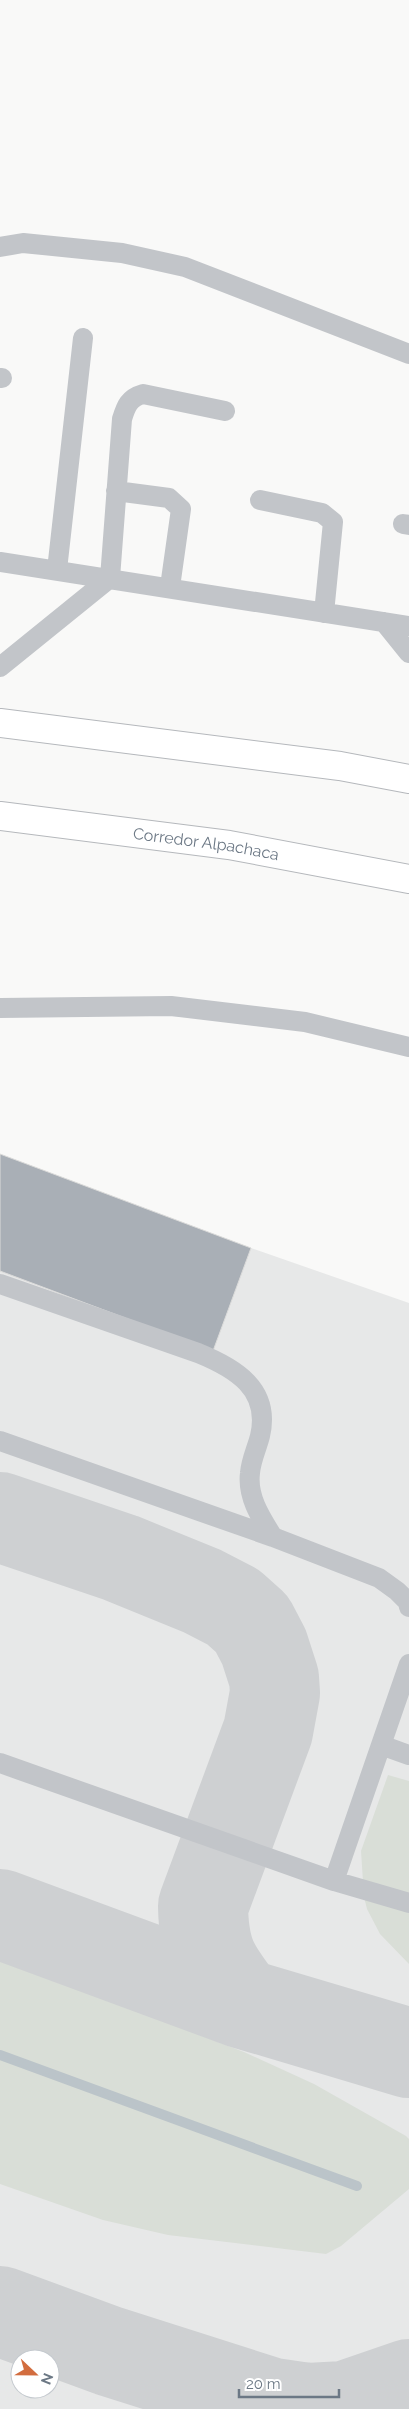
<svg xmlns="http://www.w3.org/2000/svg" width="409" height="2409" font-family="Raleway,sans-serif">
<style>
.built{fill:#e7e8e8;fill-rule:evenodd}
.green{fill:#d9ded7}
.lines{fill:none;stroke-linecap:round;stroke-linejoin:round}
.stream{stroke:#bbc4c9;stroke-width:10}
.taxiway{stroke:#ced0d2;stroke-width:90}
.building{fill:#a9afb6;stroke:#dbdbda}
.trunk-casing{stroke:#b5b8bc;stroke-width:30}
.service{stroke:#c2c5c9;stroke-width:20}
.trunk{stroke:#fff;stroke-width:28}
.labels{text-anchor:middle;stroke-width:5;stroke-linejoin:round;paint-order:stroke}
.street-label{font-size:16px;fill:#6c7885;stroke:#fff}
</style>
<rect width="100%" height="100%" fill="#f9f9f8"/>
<path class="built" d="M0 1154 251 1248 409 1303V2409H0ZM20 2359H50V2389H20Z"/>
<path class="green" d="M388 1775 409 1781V1964L380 1934 367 1909 364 1897 361 1851Z
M0 1959 244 2052 314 2084 406 2136 409 2139V2189L341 2246 326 2254 168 2235 103 2220 0 2184Z"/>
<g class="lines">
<path class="stream" d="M0 2055 357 2186"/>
<path class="taxiway" d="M0 1517 121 1558 202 1591 233 1607 252 1624 264 1647 274 1678 275 1693 268 1731 203 1906C204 1954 213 1966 241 2003
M0 1914 241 2003 409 2053
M0 2311 109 2351 291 2409
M274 2403 308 2408 345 2406 409 2384"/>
</g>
<path class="building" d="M0 1154 251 1248 213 1351 0 1271Z"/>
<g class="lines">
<defs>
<g id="trunk">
<path d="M0 723 340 766 409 779"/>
<path id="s1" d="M0 816 229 845 409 879"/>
</g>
</defs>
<use href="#trunk" class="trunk-casing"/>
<path class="service" d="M0 247 23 243 122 253 185 267 409 354
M0 378H2
M116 491 169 498 181 509 170 587
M260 500 322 513 333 522 324 613
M403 524 409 525
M0 562 409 626
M57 570 83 338
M384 622 409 653
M0 667 110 578 122 419C126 406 129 398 143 394L225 411
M0 1008 171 1006 305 1022 409 1047
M0 1284 198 1353C235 1368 271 1389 260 1436 257 1448 251 1460 250 1473 247 1497 261 1518 273 1537
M0 1441 273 1537 379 1578 397 1591 408 1602 409 1607
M381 1745 409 1755
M0 1763 334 1881 409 1903
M334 1881 409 1664"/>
<use href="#trunk" class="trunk"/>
</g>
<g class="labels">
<g class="street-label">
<text dy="6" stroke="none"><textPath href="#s1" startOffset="208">Corredor Alpachaca</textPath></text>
</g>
</g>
<g transform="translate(35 2374) rotate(112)"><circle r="24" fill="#ffffff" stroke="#c4c9ce"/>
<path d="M0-4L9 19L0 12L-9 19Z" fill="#d26d3f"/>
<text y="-8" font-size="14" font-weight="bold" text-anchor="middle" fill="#6c7885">N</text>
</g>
<path d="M239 2389v8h100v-8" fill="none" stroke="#6c7885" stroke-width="2.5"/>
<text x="246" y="2389" font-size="15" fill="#6c7885" stroke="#ffffff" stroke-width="4" paint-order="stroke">20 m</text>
</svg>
